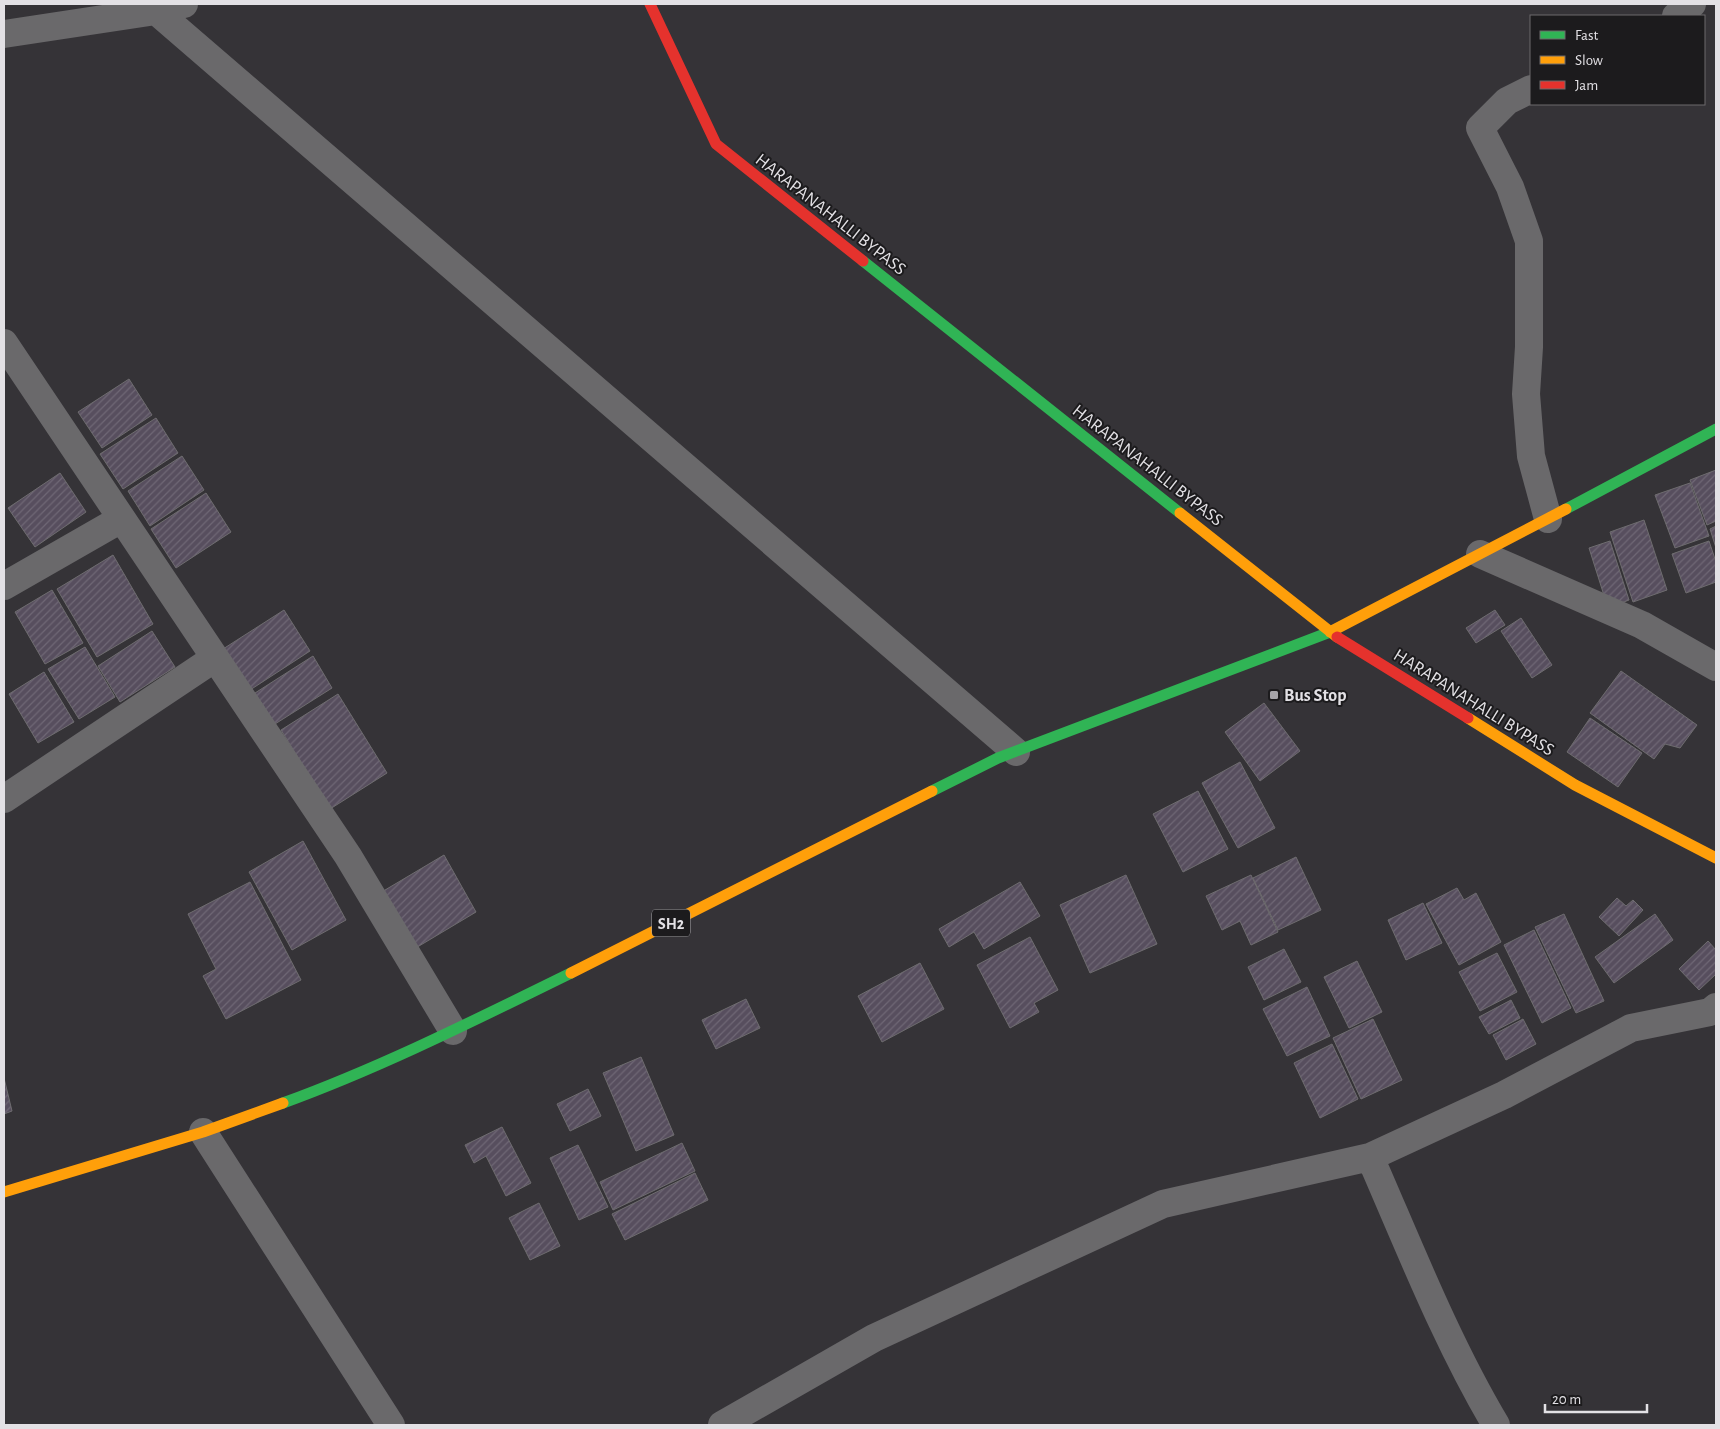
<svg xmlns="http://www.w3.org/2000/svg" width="1720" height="1429" font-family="'Alegreya Sans',sans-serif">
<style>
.building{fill:url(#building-hatch);stroke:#6e6c6f}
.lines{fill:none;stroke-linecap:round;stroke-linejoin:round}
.street{stroke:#6a696b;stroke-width:28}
.fast{stroke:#30b455;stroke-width:11}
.slow{stroke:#ff9f0a;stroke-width:11}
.jam{stroke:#e5322d;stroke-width:11}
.poi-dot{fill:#a6a4a8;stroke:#1c1b1d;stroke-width:2}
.labels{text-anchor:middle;stroke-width:4;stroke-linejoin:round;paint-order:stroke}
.shield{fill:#1c1b1d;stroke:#a7a6a9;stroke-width:1}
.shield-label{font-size:16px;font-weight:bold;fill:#e3e1e5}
.street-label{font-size:18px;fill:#e3e1e5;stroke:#1c1b1d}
.poi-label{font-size:18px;font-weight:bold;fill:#e3e1e5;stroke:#1c1b1d;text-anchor:start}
</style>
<defs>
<pattern id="building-hatch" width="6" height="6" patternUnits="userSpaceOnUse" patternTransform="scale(1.25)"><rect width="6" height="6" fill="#574e5e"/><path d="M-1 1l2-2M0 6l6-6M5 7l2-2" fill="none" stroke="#6f6775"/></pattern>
</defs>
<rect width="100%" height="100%" fill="#353337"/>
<path class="building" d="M129 379 152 415 102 448 78 412Z
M156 418 178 453 123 489 100 454Z
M182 456 204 490 150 526 128 491Z
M1716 470V521L1707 525 1690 480Z
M60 473 86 512 35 547 8 508Z
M1690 483 1709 536 1675 548 1655 495Z
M206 493 231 532 176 568 151 529Z
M1644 520 1667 590 1633 602 1610 532Z
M1716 526V548L1710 529Z
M1610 541 1629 600 1608 608 1589 548Z
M1709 541 1716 562V582L1686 593 1672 554Z
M113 555 153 624 97 657 57 589Z
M52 590 83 643 45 664 15 612Z
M284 610 310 651 250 690 223 649Z
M1495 610 1505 625 1476 643 1466 628Z
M1521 618 1552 665 1532 678 1501 631Z
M152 631 175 667 120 702 98 666Z
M85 647 115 697 79 719 48 669Z
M313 656 332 688 275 724 255 693Z
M1621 671 1697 725 1680 748 1665 744 1654 759 1590 713Z
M44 672 74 722 38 743 9 694Z
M338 694 387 773 330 809 281 730Z
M1264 703 1300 751 1260 781 1225 732Z
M1590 718 1642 753 1618 787 1567 752Z
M1240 762 1275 828 1238 848 1202 783Z
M1198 791 1228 849 1183 872 1153 814Z
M303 841 346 920 292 950 249 872Z
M444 855 476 912 414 949 380 893Z
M1296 857 1321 910 1278 930 1253 878Z
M1126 875 1157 944 1090 973 1060 905Z
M1251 875 1278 932 1251 945 1240 921 1222 930 1206 896Z
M250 882 301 980 226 1019 203 976 216 969 188 914Z
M1020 882 1040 916 984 949 974 932 949 947 939 929Z
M1457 888 1464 900 1476 893 1501 942 1459 965 1426 904Z
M1617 898 1626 906 1633 900 1643 910 1619 936 1599 917Z
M1423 903 1442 943 1406 960 1388 920Z
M1564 914 1604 1001 1576 1013 1535 927Z
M1655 914 1673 940 1614 983 1595 957Z
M1534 930 1571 1008 1542 1023 1504 945Z
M1030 937 1058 990 1034 1003 1039 1012 1010 1028 977 965Z
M1708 941 1716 950V974L1699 990 1679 969Z
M1284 949 1301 982 1264 1000 1248 967Z
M1497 953 1517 992 1480 1011 1459 972Z
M1357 961 1382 1012 1349 1028 1324 977Z
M920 963 944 1009 882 1042 858 996Z
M1307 987 1330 1036 1287 1056 1263 1009Z
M746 999 760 1028 716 1049 702 1020Z
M1511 1000 1520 1018 1489 1034 1479 1017Z
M1373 1019 1402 1080 1361 1099 1333 1038Z
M1523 1019 1536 1044 1506 1060 1493 1035Z
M1332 1044 1358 1099 1320 1118 1294 1063Z
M641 1057 674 1135 636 1151 603 1073Z
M4 1078 12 1111 4 1114Z
M588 1089 601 1116 570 1131 557 1104Z
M502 1127 531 1183 506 1196 486 1156 474 1163 465 1145Z
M682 1143 695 1171 613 1210 600 1182Z
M578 1145 608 1207 579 1220 550 1158Z
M695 1173 708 1200 625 1240 612 1214Z
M539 1203 560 1246 530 1260 509 1218Z"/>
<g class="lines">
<path class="street" d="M184 4 156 11 1016 752
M1676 16 1692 4
M4 34 156 11
M1531 89 1507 101 1480 128 1510 187 1529 241V347L1526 394 1531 456 1548 519
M4 343 348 856 453 1031
M1480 554 1642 625 1716 667
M4 586 121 519
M4 799 215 658
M203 1132 391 1425
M722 1425 874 1338 1163 1204 1370 1157
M1496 1425C1446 1341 1409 1246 1370 1157L1504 1095 1631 1028 1710 1012 1716 1007"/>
<path class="fast" d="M863 261 1180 513
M1566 509 1716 429
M932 791 998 758 1330 632
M283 1103C382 1067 477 1019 571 973"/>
<path class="slow" d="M1180 513 1337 637
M1330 632 1566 509
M1468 718 1575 785 1716 858
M571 973 932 791
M4 1192 203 1132 283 1103"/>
<path class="jam" d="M650 4 716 144 863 261
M1337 637 1468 718"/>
</g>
<rect class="poi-dot" x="1269" y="690" width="10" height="10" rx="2.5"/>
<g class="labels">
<rect class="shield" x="652" y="909.5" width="38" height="27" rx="4"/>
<g class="shield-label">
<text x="671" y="929">SH2</text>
</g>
<g class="street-label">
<text transform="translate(831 214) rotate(38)" y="6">HARAPANAHALLI BYPASS</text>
<text transform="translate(1148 465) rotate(38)" y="6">HARAPANAHALLI BYPASS</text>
<text transform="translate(1474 702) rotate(32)" y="6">HARAPANAHALLI BYPASS</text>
</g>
<g class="poi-label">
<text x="1284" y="701">Bus Stop</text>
</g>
</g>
<rect width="1720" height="1429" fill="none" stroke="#e3e1e5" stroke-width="10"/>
<rect x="1530" y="15" width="175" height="90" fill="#1c1b1d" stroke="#6c6a6d"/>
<rect x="1540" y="31" width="25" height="8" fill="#30b455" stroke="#6c6a6d"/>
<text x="1575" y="40" font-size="15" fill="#e3e1e5">Fast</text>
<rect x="1540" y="56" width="25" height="8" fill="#ff9f0a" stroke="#6c6a6d"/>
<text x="1575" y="65" font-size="15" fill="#e3e1e5">Slow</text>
<rect x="1540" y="81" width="25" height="8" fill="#e5322d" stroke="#6c6a6d"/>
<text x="1575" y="90" font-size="15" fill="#e3e1e5">Jam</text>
<path d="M1545 1404v8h102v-8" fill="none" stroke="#e3e1e5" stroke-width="2.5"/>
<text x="1552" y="1404" font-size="15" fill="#e3e1e5" stroke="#1c1b1d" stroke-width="4" paint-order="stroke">20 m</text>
</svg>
